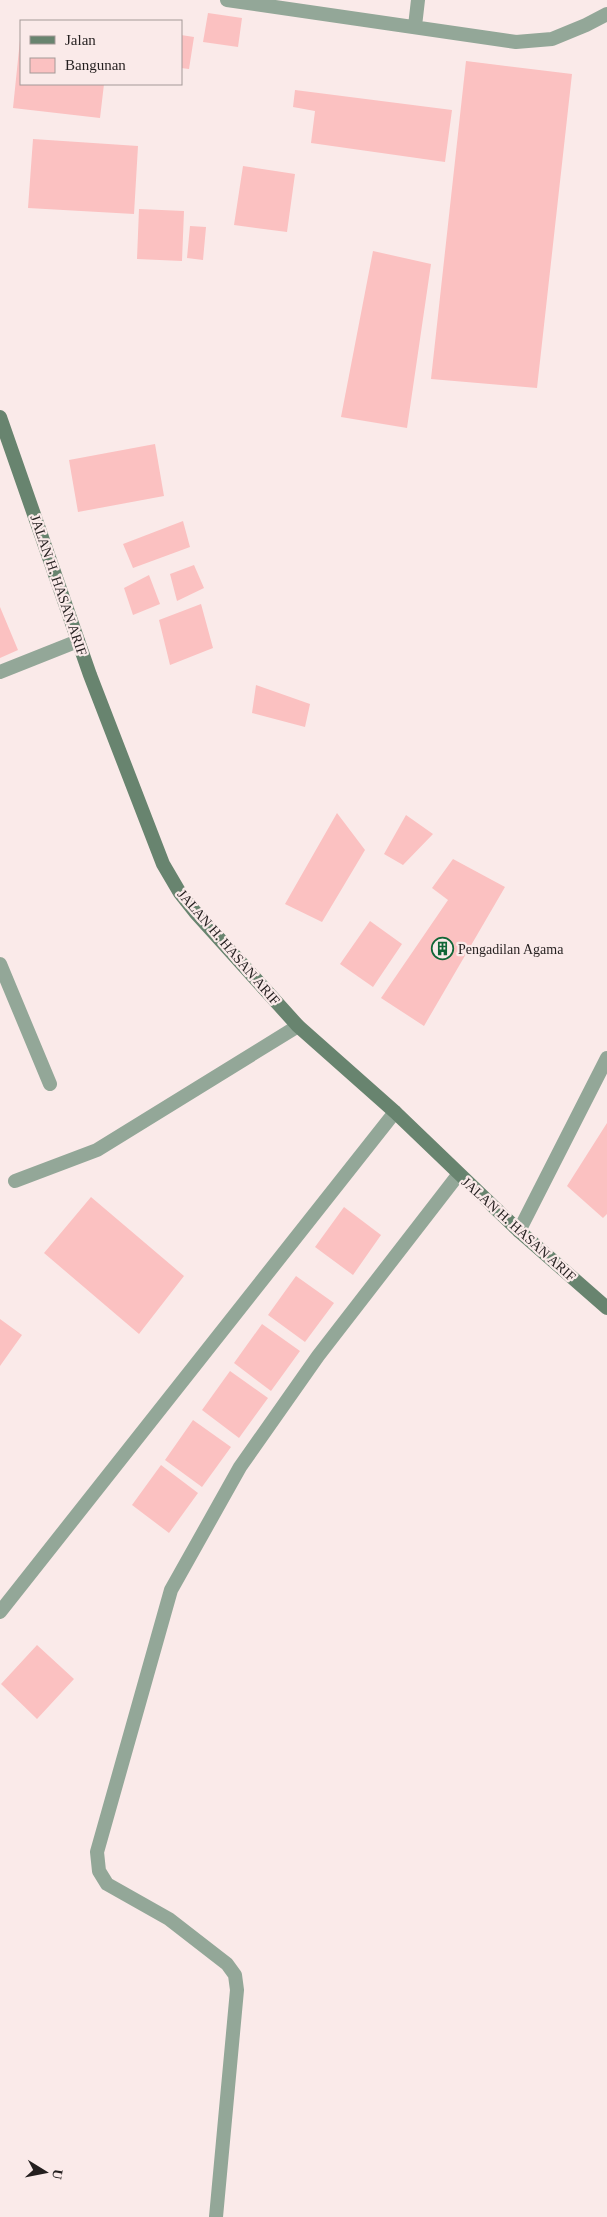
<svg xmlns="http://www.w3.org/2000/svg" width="607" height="2217" font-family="'Times New Roman',serif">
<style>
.building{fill:#fbc1c1}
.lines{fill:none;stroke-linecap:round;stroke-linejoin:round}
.service{stroke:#93a798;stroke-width:14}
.minor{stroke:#93a798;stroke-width:14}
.secondary{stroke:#68846f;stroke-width:14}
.labels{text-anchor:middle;stroke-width:4.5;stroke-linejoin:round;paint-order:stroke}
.street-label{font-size:14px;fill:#241f1f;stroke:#faeae9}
.poi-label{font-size:14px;fill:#241f1f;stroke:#faeae9;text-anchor:start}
</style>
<rect width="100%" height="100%" fill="#faeae9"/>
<path class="building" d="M208 13 242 18 238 47 203 42Z
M181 35 194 37 189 69 181 68Z
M20 40 21 84H104L100 118 13 108Z
M466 61 572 74 537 388 431 379Z
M295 90 452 110 445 162 311 143 315 111 293 107Z
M33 139 138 146 134 214 28 208Z
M243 166 295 174 287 232 234 225Z
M139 209 184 211 182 261 137 259Z
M190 226 206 227 203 260 187 258Z
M373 251 431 264 407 428 341 417Z
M155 444 164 496 78 512 69 460Z
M183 521 190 547 133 568 123 544Z
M194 565 204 588 177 601 170 574Z
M149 575 160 604 133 615 124 588Z
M201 604 213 648 170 665 159 620Z
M0 607 18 650 0 658Z
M256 685 310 704 305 727 252 713Z
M337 813 365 850 322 922 285 904Z
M406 815 433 834 403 865 384 854Z
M453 859 505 887 424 1026 381 998 448 900 432 888Z
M370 921 402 944 373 987 340 964Z
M607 1123V1214L603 1218 567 1186Z
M91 1197 184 1276 139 1334 44 1253Z
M344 1207 381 1235 353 1275 315 1247Z
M296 1276 334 1303 305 1342 268 1315Z
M0 1319 22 1335 0 1366Z
M262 1324 300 1351 271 1391 234 1363Z
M230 1371 268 1398 239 1438 202 1410Z
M193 1420 231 1447 202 1487 165 1460Z
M161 1465 198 1493 169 1533 132 1505Z
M37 1645 74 1679 37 1719 1 1684Z"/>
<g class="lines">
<path class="service" d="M227 0 516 42 552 39 586 25 607 14
M415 26 418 0
M0 672 78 641
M0 964 50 1084
M15 1181 97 1150 298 1026"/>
<path class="minor" d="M519 1231 607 1058
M0 1612 395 1112
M216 2217 237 1990 235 1975 227 1964 169 1919 107 1884 99 1871 97 1852 171 1590 240 1467 318 1356 458 1175"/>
<path class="secondary" d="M0 417 90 675 163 864 180 893 195 912 298 1026 395 1112 519 1231 607 1308"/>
</g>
<defs>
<symbol id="building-ring" viewBox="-11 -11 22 22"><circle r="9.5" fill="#faeae9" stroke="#116637" stroke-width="1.5"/><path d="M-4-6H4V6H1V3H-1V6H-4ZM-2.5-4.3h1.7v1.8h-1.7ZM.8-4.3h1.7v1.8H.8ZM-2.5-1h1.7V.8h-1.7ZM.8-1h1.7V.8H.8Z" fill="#116637"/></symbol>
</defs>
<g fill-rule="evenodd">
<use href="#building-ring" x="430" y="936" width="25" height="25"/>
</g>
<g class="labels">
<g class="street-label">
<text transform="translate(59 585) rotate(71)" y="5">JALAN H. HASAN ARIF</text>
<text transform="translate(229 947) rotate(49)" y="5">JALAN H. HASAN ARIF</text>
<text transform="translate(519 1229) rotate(42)" y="5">JALAN H. HASAN ARIF</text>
</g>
<g class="poi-label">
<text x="458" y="954">Pengadilan Agama</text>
</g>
</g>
<rect x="20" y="20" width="162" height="65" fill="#faeae9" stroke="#a49998"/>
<rect x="30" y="36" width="25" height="8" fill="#68846f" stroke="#a49998"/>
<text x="65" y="45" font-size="15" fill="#241f1f">Jalan</text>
<rect x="30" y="58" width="25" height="15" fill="#fbc1c1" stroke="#a49998"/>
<text x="65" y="70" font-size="15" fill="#241f1f">Bangunan</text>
<g transform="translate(45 2172) rotate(100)" stroke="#faeae9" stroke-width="4" paint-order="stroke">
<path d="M0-4L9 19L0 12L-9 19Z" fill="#241f1f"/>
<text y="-8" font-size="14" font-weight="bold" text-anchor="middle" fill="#241f1f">U</text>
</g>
</svg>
